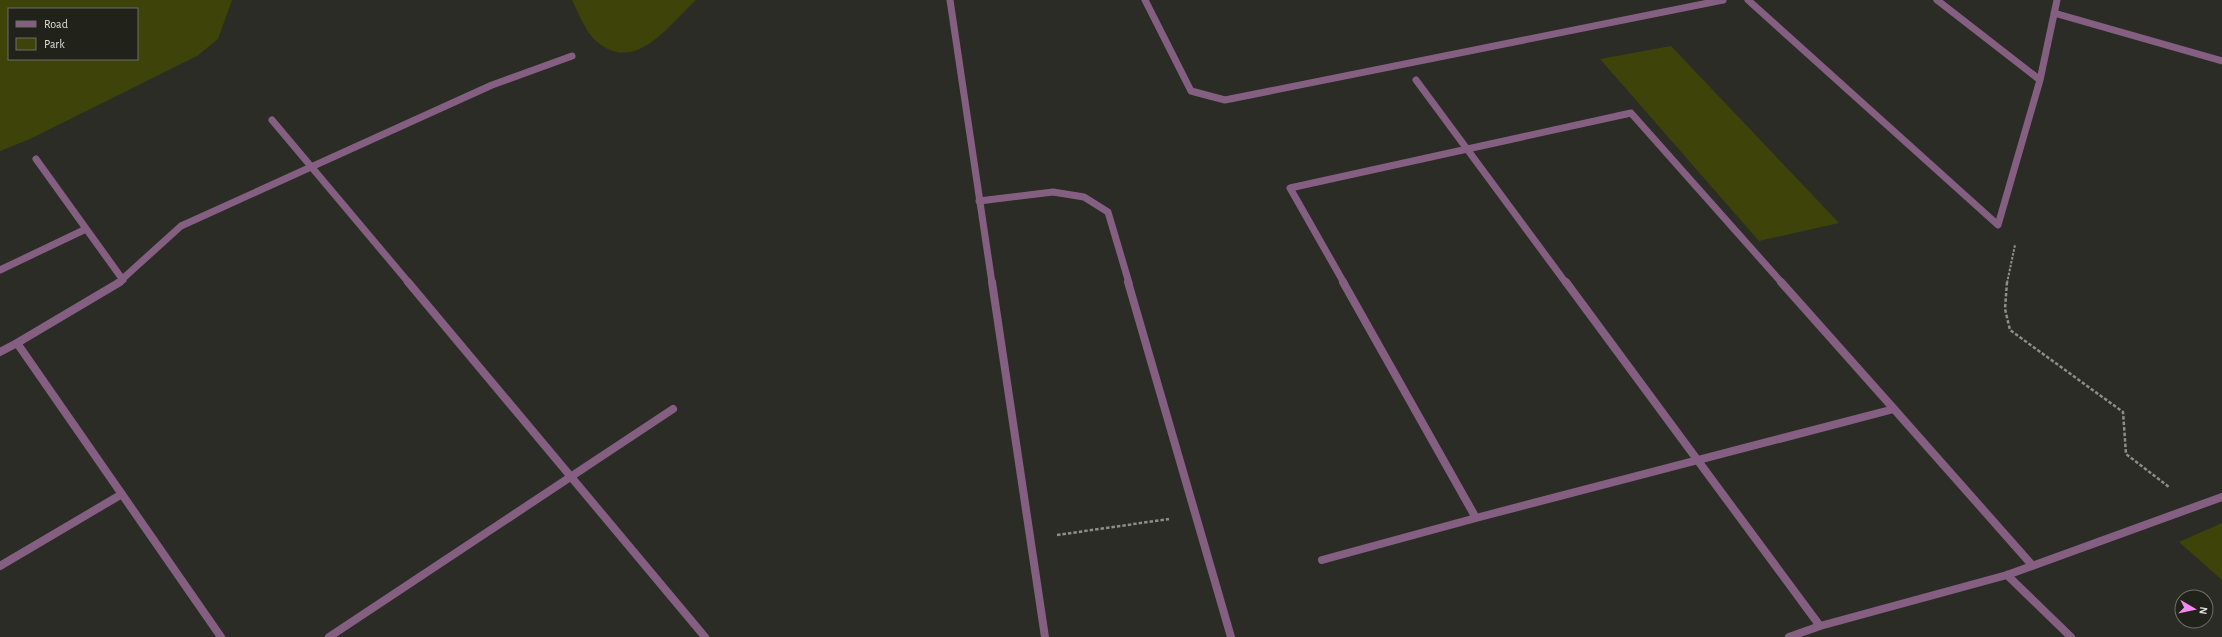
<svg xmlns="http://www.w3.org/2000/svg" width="2222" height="637" font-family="'Alegreya Sans',sans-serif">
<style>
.green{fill:#3e4409;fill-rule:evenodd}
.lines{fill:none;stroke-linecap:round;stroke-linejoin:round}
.path-far1{stroke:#8d8e88;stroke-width:2;stroke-dasharray:2.5 1.5;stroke-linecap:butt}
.path{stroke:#8d8e88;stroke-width:2.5;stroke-dasharray:3.5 2;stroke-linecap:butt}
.minor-far1{stroke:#855f82;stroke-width:7}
.minor{stroke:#855f82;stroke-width:8}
.tertiary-far1{stroke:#855f82;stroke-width:7}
.tertiary{stroke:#855f82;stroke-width:8}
</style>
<rect width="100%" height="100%" fill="#2b2c25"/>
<path class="green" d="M0 0H232L218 39 197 56 30 139 0 151ZM9 9H137V59H9Z
M572 0H696C668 26 633 78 593 38 584 28 578 12 572 0Z
M1671 46 1839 223 1759 241 1600 59Z
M2222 523V580L2179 542Z"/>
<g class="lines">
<path class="path-far1" d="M2007 283 2015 245"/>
<path class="path" d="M2007 282 2005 309 2010 330 2123 412 2126 454 2169 487
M1057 535 1169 519"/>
<path class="minor-far1" d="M1145 0 1191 91 1225 100 1723 0
M1748 0 1998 225 2040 80 2057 0
M1937 0 2040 80
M2054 13 2222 61
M1416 80 1566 283
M272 120 409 283
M36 159 123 280
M979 201 1053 192 1084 197 1108 212 1129 283
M0 270 86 229
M118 283 181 226 492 85 572 56
M1344 283 1290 188 1631 113 1782 283"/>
<path class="minor" d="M408 282 705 637
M1128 282 1231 637
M1343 282 1476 518 1894 409
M1566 282 1820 626
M1781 282 1894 409
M17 343 120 282
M0 352 17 343 221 637
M1894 409 2032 565
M1322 560 1476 518
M0 566 122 494
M2007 575 2071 637
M329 637 673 409
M1789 637 1820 626 2007 575 2222 497"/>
<path class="tertiary-far1" d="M950 0 992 283"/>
<path class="tertiary" d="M992 282 1045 637"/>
</g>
<rect x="8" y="8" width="130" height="52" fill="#21231b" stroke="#6d6e67"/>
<rect x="16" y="21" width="20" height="6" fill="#855f82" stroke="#6d6e67"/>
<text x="44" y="28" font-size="12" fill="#dedfda">Road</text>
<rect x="16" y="38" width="20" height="12" fill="#3e4409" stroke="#6d6e67"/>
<text x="44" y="48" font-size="12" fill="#dedfda">Park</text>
<g transform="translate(2194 609) rotate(99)"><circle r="19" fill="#21231b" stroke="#6d6e67"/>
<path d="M0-3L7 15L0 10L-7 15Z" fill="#f589ef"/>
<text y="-6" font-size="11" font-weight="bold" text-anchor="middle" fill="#dedfda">N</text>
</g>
</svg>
